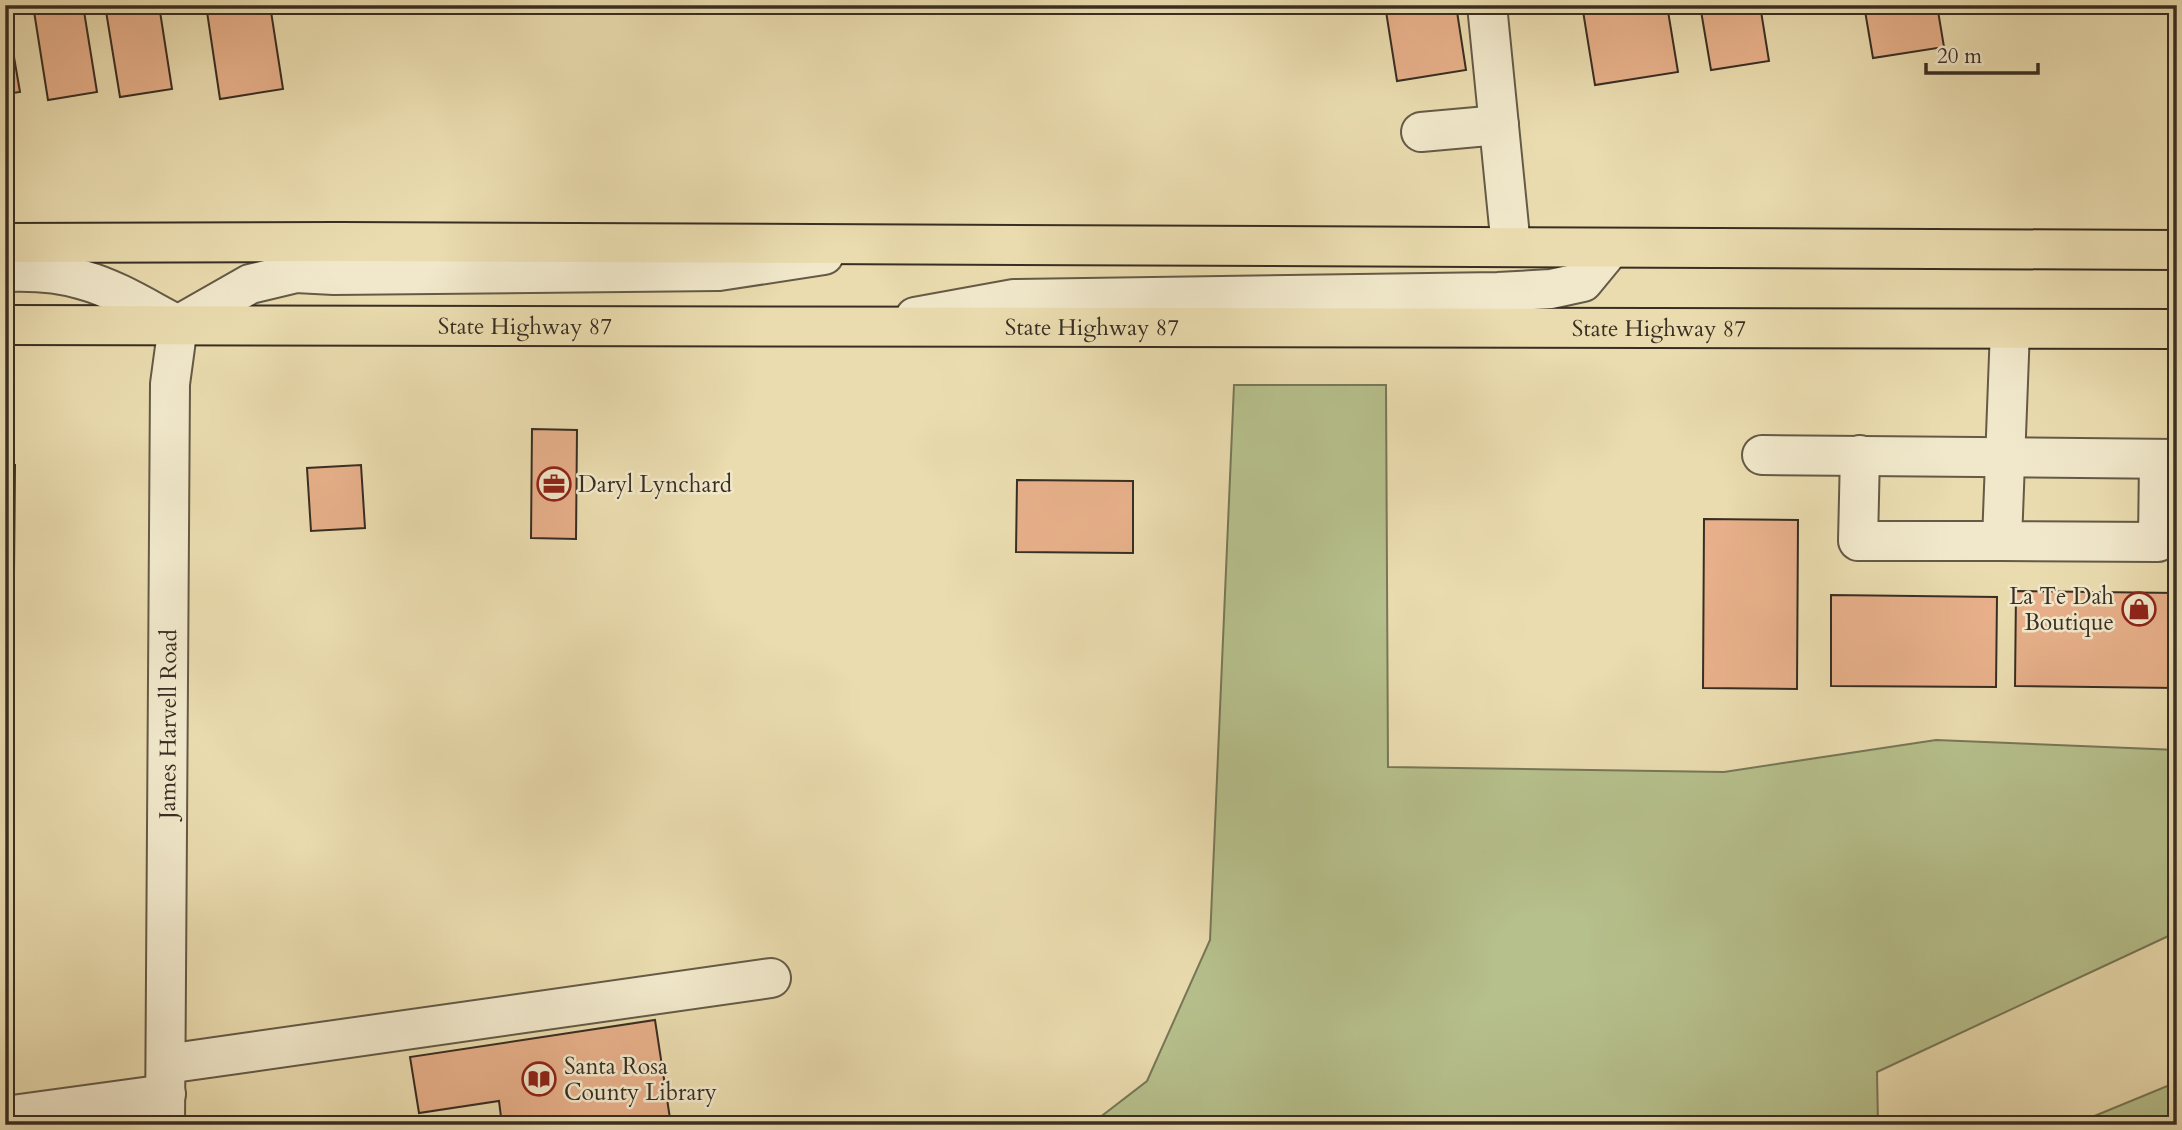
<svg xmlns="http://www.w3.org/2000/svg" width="2182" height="1130" font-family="Cardo,serif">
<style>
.green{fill:#b6c08c;stroke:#777758;stroke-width:2}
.building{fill:#e7b08a;stroke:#382e23;stroke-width:2}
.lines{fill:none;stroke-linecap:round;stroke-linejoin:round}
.minor-casing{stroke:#645a46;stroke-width:42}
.highway-casing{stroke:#382e23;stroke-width:42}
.minor{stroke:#f1e8cb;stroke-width:38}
.highway{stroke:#eadcaf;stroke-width:38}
.labels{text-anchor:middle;stroke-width:5;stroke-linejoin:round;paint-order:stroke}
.street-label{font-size:23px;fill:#382e23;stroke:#f1e8cb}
.poi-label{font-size:23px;fill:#382e23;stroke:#f1e8cb;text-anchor:start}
</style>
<rect width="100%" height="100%" fill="#eadcaf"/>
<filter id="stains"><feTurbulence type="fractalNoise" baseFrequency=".00286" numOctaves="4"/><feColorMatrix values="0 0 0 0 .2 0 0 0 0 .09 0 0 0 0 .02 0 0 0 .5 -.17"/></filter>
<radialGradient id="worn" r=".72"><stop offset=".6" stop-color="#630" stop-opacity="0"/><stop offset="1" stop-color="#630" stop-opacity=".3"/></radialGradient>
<path class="green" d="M1234 385H1386L1388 767 1724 772 1936 740 2177 750V932L1877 1072 1878 1125H1090L1147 1081 1210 940Z
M2177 1082V1125H2092V1117Z"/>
<path class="building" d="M5 5 20 92 5 94Z
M33 5H83L97 92 48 100Z
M105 5H159L172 89 120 97Z
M206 5H270L283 89 220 99Z
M1385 5H1456L1466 70 1397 81Z
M1582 5H1667L1678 72 1595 85Z
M1700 5H1760L1769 61 1711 70Z
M1864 5H1937L1944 47 1873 58Z
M532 429 577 430 576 539 531 538Z
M5 465H15L14 574H5Z
M361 465 365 528 311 531 307 468Z
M1017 480 1133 481V553L1016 552Z
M1704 519 1798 520 1797 689 1703 688Z
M2016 591 2177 593 2176 688 2015 686Z
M1831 595 1997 597 1996 687 1831 686Z
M655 1020 671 1125H502L499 1101 419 1113 410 1057Z"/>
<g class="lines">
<defs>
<g id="minor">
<path d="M1487 5 1511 247"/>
<path d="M1421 132 1499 125"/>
<path d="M5 272C30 271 58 272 83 280 116 289 147 309 178 325"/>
<path d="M915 317 1014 299 1498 292 1551 289 1583 282 1611 248"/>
<path d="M178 325 250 284 296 273 334 275 719 271 824 255"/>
<path d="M2010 329 2002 541 2158 542 2159 459"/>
<path d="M1762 455 2177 459"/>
<path d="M1860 455 1858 541H2002"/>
<path d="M166 1064 771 978"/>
<path d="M5 1116 166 1094"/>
<path id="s1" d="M165 1125 170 384 178 325"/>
</g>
<g id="highway">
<path d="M5 243 338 242 2177 250"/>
<path id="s2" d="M5 325 2177 329"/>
</g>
</defs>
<use href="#minor" class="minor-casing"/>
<use href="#highway" class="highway-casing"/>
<use href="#minor" class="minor"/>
<use href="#highway" class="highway"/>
</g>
<defs>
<symbol id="office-ring" viewBox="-11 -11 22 22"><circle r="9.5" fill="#f1e8cb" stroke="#8f2418" stroke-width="1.5"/><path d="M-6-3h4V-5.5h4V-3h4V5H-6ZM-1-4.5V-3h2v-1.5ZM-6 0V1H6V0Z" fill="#8f2418"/></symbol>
<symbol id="shop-ring" viewBox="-11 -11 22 22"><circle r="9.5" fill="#f1e8cb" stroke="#8f2418" stroke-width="1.5"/><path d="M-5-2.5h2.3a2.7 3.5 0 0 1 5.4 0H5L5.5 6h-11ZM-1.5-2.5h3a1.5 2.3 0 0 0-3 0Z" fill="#8f2418"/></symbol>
<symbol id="library-ring" viewBox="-11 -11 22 22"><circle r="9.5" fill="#f1e8cb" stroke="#8f2418" stroke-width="1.5"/><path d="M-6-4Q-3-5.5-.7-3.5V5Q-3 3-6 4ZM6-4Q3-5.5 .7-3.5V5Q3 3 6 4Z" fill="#8f2418"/></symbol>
</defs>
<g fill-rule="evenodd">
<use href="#office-ring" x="535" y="465" width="38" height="38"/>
<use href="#shop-ring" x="2120" y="590" width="38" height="38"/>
<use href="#library-ring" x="520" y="1060" width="38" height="38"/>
</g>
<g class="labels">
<g class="street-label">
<text dy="8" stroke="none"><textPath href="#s2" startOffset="520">State Highway 87</textPath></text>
<text dy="8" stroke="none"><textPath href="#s2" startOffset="1087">State Highway 87</textPath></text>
<text dy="8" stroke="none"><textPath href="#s2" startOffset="1654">State Highway 87</textPath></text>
<text dy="8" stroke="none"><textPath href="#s1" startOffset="401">James Harvell Road</textPath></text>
</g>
<g class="poi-label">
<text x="578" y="492">Daryl Lynchard</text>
<text x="2114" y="604" text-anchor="end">La Te Dah<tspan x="2114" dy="26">Boutique</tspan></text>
<text x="564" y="1074">Santa Rosa<tspan x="564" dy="26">County Library</tspan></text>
</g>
</g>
<rect width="2182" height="1130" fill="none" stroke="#eadcaf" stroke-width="28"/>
<rect x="7" y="7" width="2168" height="1116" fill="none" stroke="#382e23" stroke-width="3.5"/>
<rect x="14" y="14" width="2154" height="1102" fill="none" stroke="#382e23" stroke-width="2"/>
<path d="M1926 63v10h112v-10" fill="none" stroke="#382e23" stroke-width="3.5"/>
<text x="1937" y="63" font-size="21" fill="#382e23" stroke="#f1e8cb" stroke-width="5" paint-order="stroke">20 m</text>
<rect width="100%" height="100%" filter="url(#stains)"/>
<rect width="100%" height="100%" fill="url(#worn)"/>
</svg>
